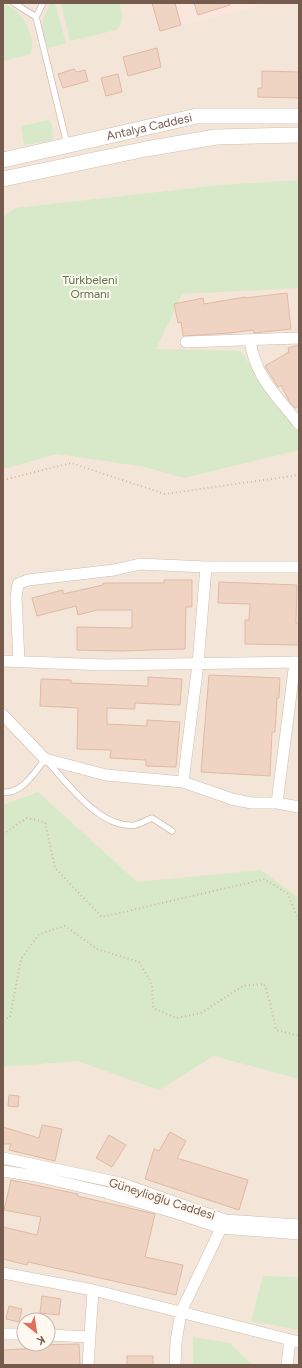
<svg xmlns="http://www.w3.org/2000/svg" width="302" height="1368" font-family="Figtree,sans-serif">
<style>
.residential{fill:#f3e6d8;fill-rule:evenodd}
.commercial{fill:#fbe6de}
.green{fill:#d7e9c8}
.building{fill:#efd3c3;stroke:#e1b9a4}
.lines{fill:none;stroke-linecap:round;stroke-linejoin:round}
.service-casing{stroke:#cdbcb0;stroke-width:7}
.minor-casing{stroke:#cdbcb0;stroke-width:12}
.secondary-casing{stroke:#d2beb0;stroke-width:16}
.path{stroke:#d4b6a6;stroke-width:2;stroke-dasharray:1 3;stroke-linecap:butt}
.service{stroke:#fff;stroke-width:5.5}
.minor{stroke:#fff;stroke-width:11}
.secondary{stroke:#fff;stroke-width:15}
.labels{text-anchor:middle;stroke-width:4;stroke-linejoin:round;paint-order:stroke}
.street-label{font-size:12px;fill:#755b4e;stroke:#fef8f0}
.park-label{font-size:12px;fill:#587947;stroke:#fef8f0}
</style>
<rect width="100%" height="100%" fill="#fbf4ea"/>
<path class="residential" d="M3 3H299V1365H3ZM24 1320H48V1344H24Z"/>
<path class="commercial" d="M152 3H270L160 31Z"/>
<path class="green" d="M50 3H55L66 43 48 48 41 25Z
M61 3H119C122 13 125 23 116 30L70 41Z
M6 5C21 8 39 41 30 54L5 61 3 60V6Z
M49 120 52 125 53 140 24 145 21 126Z
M299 180V288L182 294 156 349 240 351 299 432V450L184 478 145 467 57 454 3 469V217L15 208 221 185Z
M38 792 137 882 261 870 299 898V1079L214 1056 159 1090 77 1061 3 1067V805Z
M263 1276 299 1277V1330L251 1321Z
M193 1337 230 1343 252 1365H193Z"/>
<path class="building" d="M152 3H175L181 25 160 31Z
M194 3H230V5L198 15Z
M157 48 161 67 128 76 123 57Z
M74 69 77 72 85 70 88 81 63 88 58 74Z
M262 71 299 72V98L258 97V88H262Z
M118 74 122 92 106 96 101 78Z
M287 293 291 329 254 333 253 330 230 333 183 336 181 322 178 323 174 304 203 298 204 304 245 297V298Z
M299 345V406L295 408 289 401 281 385 278 387 265 366 289 352 288 348Z
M164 580H192V607H186L185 649 119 651 77 650V627L132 628V610H97L78 615 76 606 37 616 32 598 63 590V594L103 585V583H164Z
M219 582 297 585 296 623H299V645L245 644V620H249L250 604 218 603Z
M209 675 280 678 279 698H277L275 732H272L270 776 201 772Z
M148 677 182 679 180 705 135 703V709L107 708V724L147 726V720L180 722 176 767 146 766V760L110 758 111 750 77 749 78 708 40 706 41 679 71 680V683L148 686Z
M9 1095 19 1096 18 1107 8 1106Z
M42 1125 62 1129 55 1161 9 1150 11 1144H3V1127L39 1138Z
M170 1132 186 1141 177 1158 248 1180 239 1210 145 1179 154 1149 159 1151Z
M109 1135 126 1145 112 1167 96 1158Z
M11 1180 78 1194 77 1196 155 1214 145 1257 183 1265 176 1295 28 1262 27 1265 3 1259V1227L37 1235 41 1217 4 1210Z
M42 1296 61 1299 59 1315 40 1313Z
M9 1306 22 1309 19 1322 6 1319Z
M79 1344 80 1365H3V1350L41 1348V1345Z
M127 1356H153V1365H127Z"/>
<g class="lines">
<defs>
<path id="service" d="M14 3 36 17 67 144
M36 17 43 3
M3 792C21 795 36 771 45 759 67 782 99 829 135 825 140 824 147 820 152 818L172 831"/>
<path id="minor" d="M250 340C255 377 277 396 299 424
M186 342 299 338
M3 661 104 665 299 662
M19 662 16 597 18 584 28 580 114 570 140 564 206 567H299
M3 715 45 759 106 775 183 782 232 799 252 803H277L299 807
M183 782 198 664 206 567
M277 803 295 662
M3 1158 120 1183 225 1220 299 1225
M3 1171 36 1176 104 1192 176 1213 221 1228 299 1234
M3 1273 93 1290 299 1342
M3 1334H24
M48 1335 90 1337
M88 1365 93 1290
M175 1365 176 1342 181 1312 224 1222
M287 1365 290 1340"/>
<g id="secondary">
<path id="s1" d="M3 160 197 116H299"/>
<path d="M3 179 146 149 216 137 299 135"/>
</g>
</defs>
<use href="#service" class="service-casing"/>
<use href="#minor" class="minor-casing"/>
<use href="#secondary" class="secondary-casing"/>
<path class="path" d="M3 480 71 463 165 494 299 475
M3 834 27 818 45 822 55 868 102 917 265 879 288 894 299 922
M3 1020 10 1017 21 959 39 934 65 926 97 949 139 962 152 984 153 1008 176 1018 201 1013 243 986 264 984 270 1002 276 1030 299 1036"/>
<use href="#service" class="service"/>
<use href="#minor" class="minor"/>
<use href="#secondary" class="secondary"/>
</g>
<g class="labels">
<g class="street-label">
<text dy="4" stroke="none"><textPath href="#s1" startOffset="150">Antalya Caddesi</textPath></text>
<text transform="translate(162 1199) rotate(18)" y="4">Güneylioğlu Caddesi</text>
</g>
<g class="park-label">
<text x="90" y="284">Türkbeleni<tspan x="90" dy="14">Ormanı</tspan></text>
</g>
</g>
<rect width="302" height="1368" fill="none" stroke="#755b4e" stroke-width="8"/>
<g transform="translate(36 1332) rotate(150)"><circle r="19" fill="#fef8f0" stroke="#c7b9af"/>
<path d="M0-3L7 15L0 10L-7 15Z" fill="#dd7057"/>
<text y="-6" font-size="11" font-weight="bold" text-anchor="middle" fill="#755b4e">K</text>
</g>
</svg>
